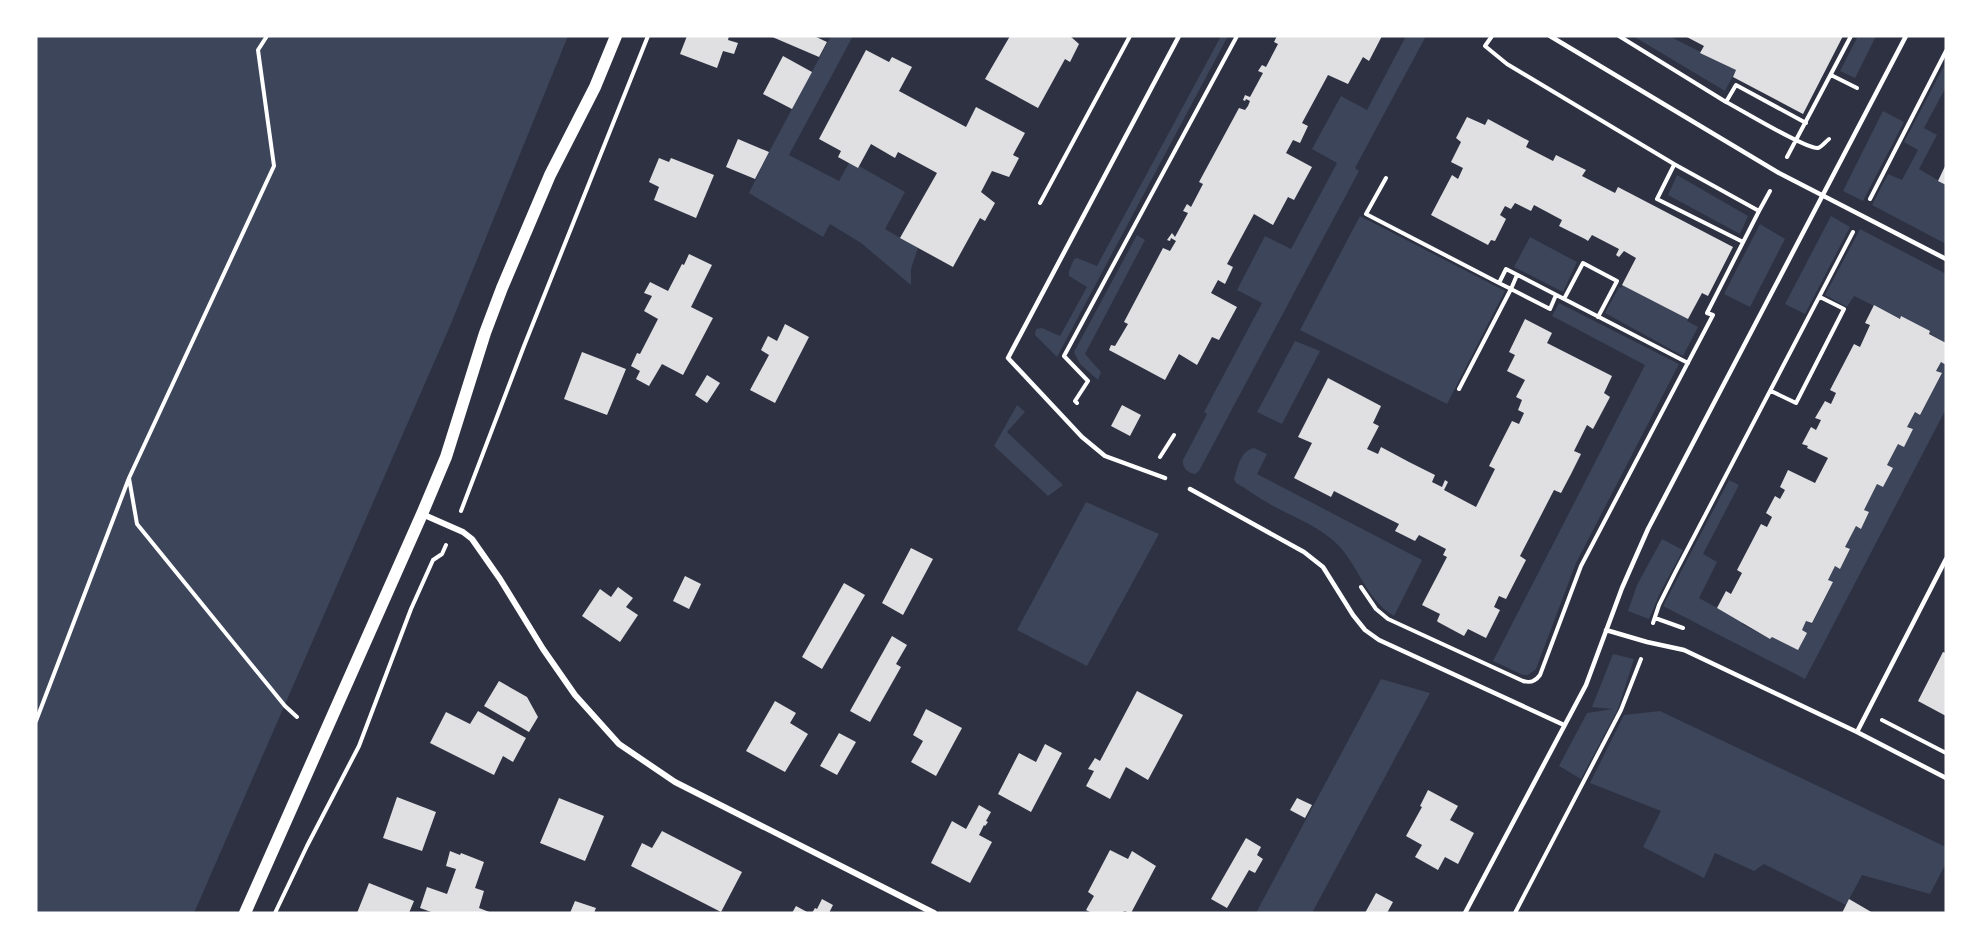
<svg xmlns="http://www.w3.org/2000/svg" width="1982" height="949" font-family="Montserrat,sans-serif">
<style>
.green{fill:#3c4559}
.building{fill:#e0e0e3}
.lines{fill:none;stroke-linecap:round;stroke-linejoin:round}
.path{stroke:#fff;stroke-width:4}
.service{stroke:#fff;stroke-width:4.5}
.minor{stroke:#fff;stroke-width:6}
.secondary{stroke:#fff;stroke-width:12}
</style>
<rect width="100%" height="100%" fill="#2d3142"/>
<path class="green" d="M36 36H568L450 326 194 913H36Z
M831 36H853L789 155 839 181 849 163 858 168 859 166 905 192 885 229 918 248 911 269V285L861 243 830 224 823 237 749 193 769 152Z
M1221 36H1228L1057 357 1035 335 1036 329 1042 328 1060 336 1087 287 1069 276V271L1074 259 1077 258 1097 266Z
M1406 36H1426L1355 168 1359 171 1199 471 1195 474C1188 473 1182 468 1183 460L1207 414 1204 412 1262 303 1237 290 1265 236 1291 249 1337 163 1312 149 1341 96 1367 110Z
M1633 36H1669L1736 70 1725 91Z
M1858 36H1876L1855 78 1840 71Z
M1946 62V87L1924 128 1937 135 1919 169 1946 185V244L1872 205 1888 174 1902 180 1918 150 1904 142Z
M1883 111 1904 122 1863 201 1843 191Z
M1677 175 1748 216 1740 234 1668 195Z
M1360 216 1505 291 1447 404 1300 330Z
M1831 216 1850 227 1805 314 1785 304Z
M1760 224 1785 239 1750 307 1724 294Z
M1860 229 1946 274V343L1901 317 1900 319 1854 296 1847 307 1825 295Z
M1137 235 1145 240 1085 354 1101 372 1098 380 1080 364 1074 352Z
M1530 237 1577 262 1563 292 1514 267Z
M1623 285 1688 319 1687 321 1698 327 1683 356 1605 313 1619 287 1621 288Z
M1559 303 1679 364 1576 563 1536 669 1528 675H1523L1493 661 1645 365 1552 316Z
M1295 341 1320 351 1282 424 1257 412Z
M1941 362 1946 365V409L1805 679 1663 606 1729 480 1739 485 1703 554 1717 562 1699 598 1743 622 1742 624 1770 639 1772 637 1802 630 1806 621 1812 624 1833 583 1828 580 1835 566 1840 569 1850 550 1845 547 1856 526 1861 529 1869 513 1864 510 1877 484 1883 487 1892 468 1887 465 1898 444 1913 429 1907 427 1915 412 1920 415 1942 374 1936 371Z
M1017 405 1025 412 1007 432 1063 485 1048 496 994 446Z
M1254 448 1267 454 1257 474 1422 560 1394 616C1366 600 1358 564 1336 543 1317 525 1290 516 1268 503 1257 497 1247 489 1236 483L1234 479C1238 467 1240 451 1254 448Z
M1086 502 1159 534 1087 666 1017 630Z
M1662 539 1683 550 1660 593 1649 619 1628 611 1637 585Z
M1613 654 1634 659 1618 709 1581 779 1559 766 1587 713 1613 709 1592 707Z
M1381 679 1430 693 1312 913H1256Z
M1660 711 1946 847V863L1930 894 1862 875 1846 905 1764 864 1754 871 1715 853 1704 878 1643 847 1661 811 1590 783 1624 715Z"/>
<path class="building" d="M687 36H729L728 40 738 43 734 54 723 51 717 68 680 54Z
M770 36H814L827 42 819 57Z
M1010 36H1070L1079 44 1070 62 1065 59 1038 108 985 79Z
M1277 36H1382L1369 61 1363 57 1348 84 1328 75 1302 123 1308 126 1300 143 1293 140 1286 153 1312 167 1294 200 1288 197 1273 225 1254 214 1227 264 1233 267 1225 284 1218 280 1211 293 1237 307 1219 340 1212 337 1197 365 1179 354 1165 380 1109 350 1111 345 1115 346 1128 324 1124 322 1163 248 1170 251 1176 241 1171 238 1170 241 1167 240 1172 233 1175 237 1188 213 1183 211 1187 204 1191 207 1203 184 1199 182 1239 108 1245 110 1248 106 1250 101 1246 99 1245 101 1243 100 1245 95 1250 97 1263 73 1258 71 1262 65 1266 67 1278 44 1274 42Z
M1685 36H1843L1803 114 1733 77 1736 70 1700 53 1704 46Z
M866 50 889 62 892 57 912 67 899 91 966 127 976 107 1025 133 1013 155 1019 158 1009 177 992 171 981 192 995 203 985 221 980 218 953 267 900 238 937 173 898 152 895 158 871 144 858 168 838 157 841 151 819 139Z
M783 56 812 72 792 109 763 94Z
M1467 117 1485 125 1488 119 1529 141 1526 147 1553 161 1556 155 1586 170 1582 176 1615 193 1618 187 1733 247 1708 296 1702 293 1688 319 1622 285 1636 258 1624 251 1619 257 1616 255 1619 249 1592 235 1588 241 1585 239 1559 226 1562 220 1534 205 1531 211 1515 203 1511 209 1505 206 1500 215 1506 219 1495 241 1491 240 1488 245 1431 215 1452 175 1458 179 1463 168 1451 162 1461 142 1456 138Z
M738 139 769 152 755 179 726 167Z
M659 158 669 162 671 158 714 175 696 218 654 200 659 187 649 182Z
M1946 164V185L1938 181Z
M689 254 712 265 691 307 713 318 683 375 662 364 649 386 636 379 640 371 631 366 637 353 640 354 658 319 644 311 652 296 644 293 650 282 668 291 682 264 684 265Z
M1874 305 1900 319 1901 316 1930 331 1929 334 1946 343V365L1941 362 1936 371 1942 373 1920 415 1915 412 1907 427 1913 429 1904 447 1898 444 1887 465 1893 468 1883 487 1877 484 1864 510 1869 512 1861 529 1856 526 1845 547 1850 549 1840 569 1835 566 1828 580 1833 582 1812 623 1806 621 1802 630 1807 633 1798 650 1772 637 1770 639 1717 608 1726 591 1731 594 1742 573 1737 570 1761 524 1767 527 1772 517 1766 513 1775 496 1780 499 1785 490 1780 487 1788 470 1815 483 1828 458 1807 448 1808 446 1802 444 1811 427 1816 430 1821 420 1815 418 1825 401 1831 404 1836 393 1830 390 1854 344 1860 347 1870 325 1865 323Z
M1525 319 1552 333 1547 343 1612 376 1604 393 1610 397 1593 429 1587 425 1574 451 1581 454 1571 474 1561 493 1554 490 1520 556 1526 560 1506 599 1499 596 1494 607 1500 610 1486 638 1468 629 1464 636 1438 622 1437 621 1440 614 1422 605 1447 557 1443 555 1446 549 1419 535 1415 541 1395 531 1399 524 1379 514 1334 491 1331 497 1294 478 1312 443 1298 437 1328 378 1381 406 1373 423 1379 426 1367 449 1378 454 1381 447 1409 462 1435 475 1432 482 1442 487 1445 480 1448 482 1444 490 1476 507 1495 469 1489 466 1512 421 1519 424 1524 413 1518 410 1522 400 1516 397 1525 380 1507 371 1515 355 1509 352Z
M785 324 809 337 775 403 750 390 769 355 761 350 768 336 777 341Z
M582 352 626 369 607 415 564 399Z
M707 375 720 383 707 403 695 395Z
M1122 405 1141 415 1130 436 1111 426Z
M911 548 933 559 903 615 882 603Z
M685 576 701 584 689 609 673 601Z
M844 583 865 595 822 669 802 657Z
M618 587 633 598 626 607 638 615 620 642 582 616 600 589 611 597Z
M892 636 907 645 896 664 901 667 870 722 850 711Z
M1943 652 1946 653V716L1918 701Z
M499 681 527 697 538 717 529 732 484 706Z
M1137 691 1183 715 1148 780 1126 767 1110 799 1086 786 1094 771 1088 769 1095 758 1100 761Z
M775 701 796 713 790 723 808 734 785 772 746 751Z
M926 709 962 728 936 776 911 762 923 741 913 735Z
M478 711 526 738 513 762 503 756 494 775 430 743 446 712 470 724Z
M839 733 856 742 837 775 820 766Z
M1045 744 1062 753 1031 812 998 794 1019 753 1036 762Z
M1428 790 1458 806 1450 820 1474 833 1458 864 1445 857 1438 870 1415 857 1422 845 1406 836 1422 807 1420 806Z
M397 797 436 812 422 851 383 838Z
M559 798 604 816 585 861 540 843Z
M1297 798 1312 805 1305 818 1290 810Z
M979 805 991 812 986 821 988 822 985 826 984 825 979 835 992 842 970 883 931 863 952 821 966 829Z
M662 831 742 872 721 912 631 866 642 843 652 848Z
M1246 838 1261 847 1257 855 1263 859 1255 873 1249 870 1227 908 1211 899Z
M1110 850 1128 859 1132 851 1156 866 1131 913 1124 911 1123 913H1092L1086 910 1094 896 1088 892Z
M450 851 460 855 461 853 484 862 475 888 484 891 479 908 492 913H434L420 908 427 887 447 894 456 869 446 866Z
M369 883 414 901 409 913H357Z
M1376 893 1393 902 1387 913H1365Z
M822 899 833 905 829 913H812L815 908 817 909Z
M1849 899 1873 913H1842Z
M575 901 596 908 594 913H570Z
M796 906 809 913H792Z"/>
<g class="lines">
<path class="path" d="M267 36 258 50 274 166 129 478 137 524 285 706 297 717
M1492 36 1485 46 1507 64 1674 164 1759 211 1770 191
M1619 36 1726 102
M1831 75 1857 88
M1806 123 1736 85 1726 102C1740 109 1807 150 1818 148 1822 147 1825 142 1829 139
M1787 157 1851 36
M1674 165 1657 199 1743 242
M1386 178 1366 214 1499 283 1506 269 1688 363
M1870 199 1946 51
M1040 203 1130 36
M1517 275 1511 289 1550 309 1556 295
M1564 299 1583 263 1617 281 1598 317
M1459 389 1511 289 1499 283
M1771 391 1796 403 1844 309 1820 297
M1077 403 1075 401 1088 381 1064 356 1237 36
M1160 457 1174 435
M461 511 524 346 648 36
M1361 587 1376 609 1388 619 1523 681C1530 683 1535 682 1540 675L1581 566 1713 315 1707 313 1759 211
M1655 618 1683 628
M1653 623 1659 605 1675 573 1853 232
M1882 720 1946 753
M36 721 129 478
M275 913 307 846 359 746 411 609 433 560 442 554 446 545
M1515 913 1621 710 1641 659"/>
<path class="service" d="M1550 36 1779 173 1946 259
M1165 478 1105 456 1082 437 1008 358 1179 36
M1190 489 1304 552 1323 567 1353 615 1365 630 1379 640 1564 725
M1606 630 1647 642 1684 650 1857 732 1946 559
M1857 732 1946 778
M1465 913 1586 685 1622 588 1648 529 1906 36"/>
<path class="minor" d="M422 514 463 532 472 539 500 579 543 649 575 695 619 744 675 782 934 913"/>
<path class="secondary" d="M245 913 422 514 446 457 485 333 502 288 550 175 595 87 616 36"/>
</g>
<rect width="1982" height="949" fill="none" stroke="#ffffff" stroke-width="75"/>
</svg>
